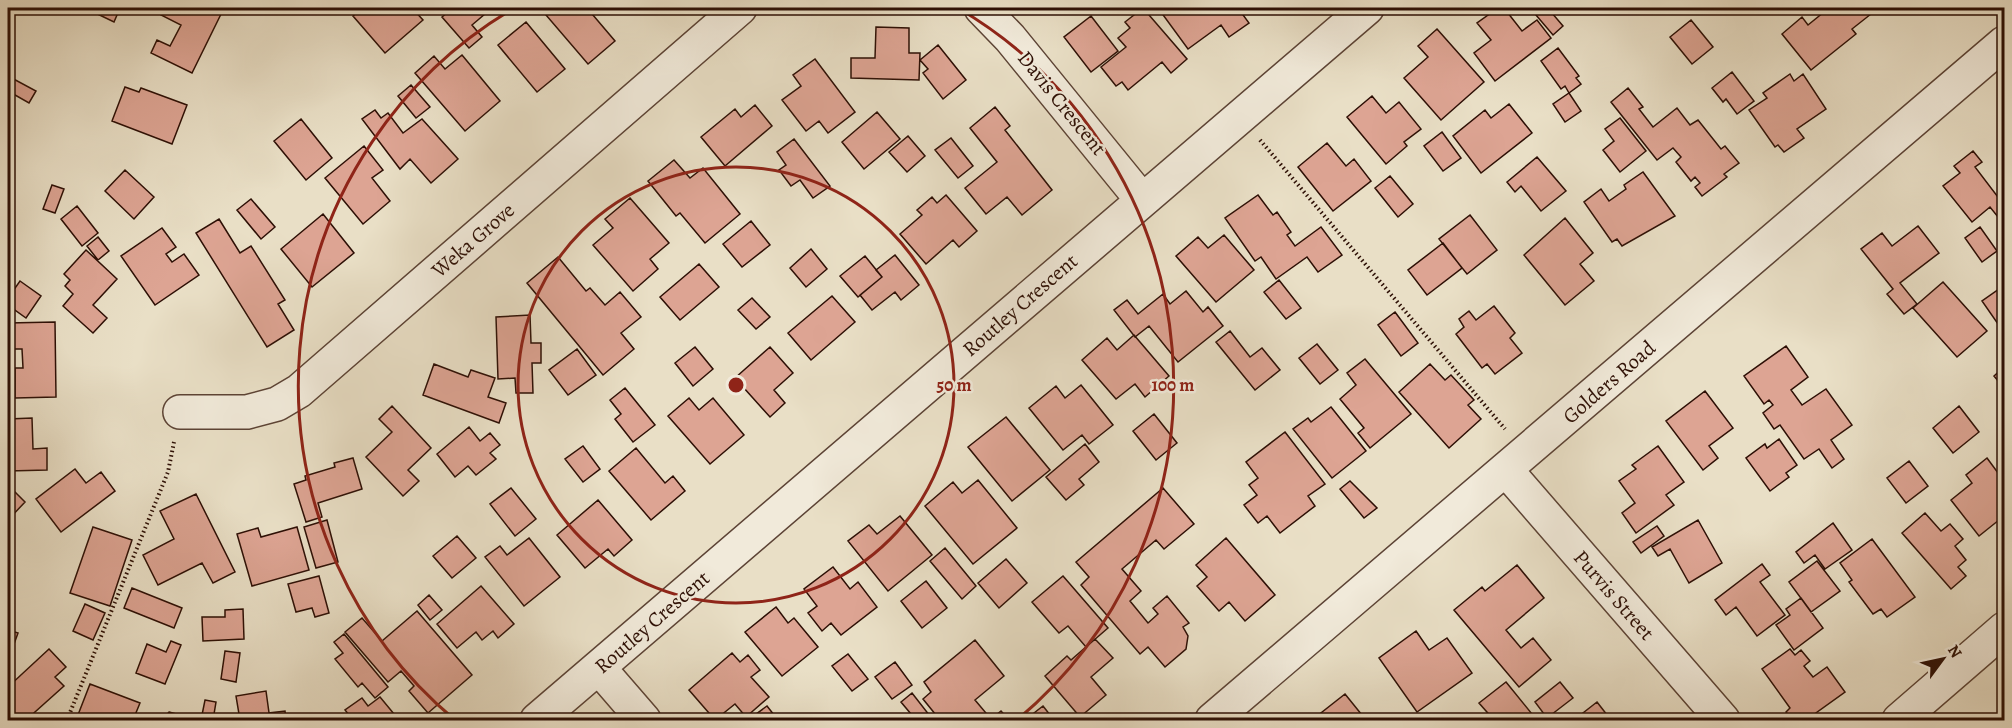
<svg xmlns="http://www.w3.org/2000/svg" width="2012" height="728" font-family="Alegreya,serif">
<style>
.building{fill:#dda493;stroke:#2d0f05;stroke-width:1.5}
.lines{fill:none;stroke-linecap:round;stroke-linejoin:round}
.minor-casing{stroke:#5c4335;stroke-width:36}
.path{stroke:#2d0f05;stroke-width:4;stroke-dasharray:1.5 3;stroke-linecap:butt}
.minor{stroke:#f1eada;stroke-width:33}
.ring{fill:none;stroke:#8f2418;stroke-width:3}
.labels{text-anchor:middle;stroke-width:5;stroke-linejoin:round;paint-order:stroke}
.street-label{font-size:21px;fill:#2d0f05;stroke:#f1eada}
.centre{fill:#8f2418;stroke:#f1eada;stroke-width:3}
.ring-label{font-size:18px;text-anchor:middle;font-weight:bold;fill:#8f2418;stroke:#f1eada;stroke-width:5;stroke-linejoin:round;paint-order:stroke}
</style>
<rect width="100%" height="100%" fill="#e9dfc6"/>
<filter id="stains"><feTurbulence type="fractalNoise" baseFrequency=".00333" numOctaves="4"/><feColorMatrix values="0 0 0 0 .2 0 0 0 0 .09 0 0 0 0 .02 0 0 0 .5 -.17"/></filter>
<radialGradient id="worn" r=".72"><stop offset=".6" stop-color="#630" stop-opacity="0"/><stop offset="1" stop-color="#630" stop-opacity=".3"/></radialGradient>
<path class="building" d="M85 8H120L114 22Z
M165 8H224L192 73 151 53 157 40 170 46 181 25 161 15Z
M363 8H412L423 20 385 53 353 16Z
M453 8H492L472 25 482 37 469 48 442 17Z
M540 8H587L615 41 588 64Z
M1143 8 1187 59 1171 73 1162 62 1128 90 1122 82 1116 86 1101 67 1126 47 1118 38 1130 28 1125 22Z
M1158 8H1238L1249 23 1229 37 1221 25 1188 49Z
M1498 8H1504L1522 31 1537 20 1551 38 1495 81 1474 53 1491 40 1477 23Z
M1530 8H1557L1551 12 1563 26 1553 35Z
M1829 8H1866L1871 14 1852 29 1856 34 1811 70 1782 34 1802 17 1808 25Z
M1091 16 1118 51 1091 72 1064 37Z
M1691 20 1713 47 1692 64 1670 37Z
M526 22 565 69 537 92 498 45Z
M876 27 909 28V53H920L919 80 851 78V58H875Z
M1437 29 1484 82 1441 120 1404 78 1428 57 1418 46Z
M938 45 966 80 943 99 923 73 928 69 920 60Z
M1558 48 1579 76 1576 78 1581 84 1569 93 1565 86 1561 89 1541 61Z
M462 55 500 101 465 131 415 73 434 56 445 69Z
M815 59 855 112 828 133 819 121 806 131 782 100 801 86 793 75Z
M1732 72 1754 101 1737 114 1726 99 1723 102 1712 88Z
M1790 74 1794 81 1803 74 1826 109 1797 129 1804 138 1784 152 1778 145 1775 147 1749 110 1767 98 1763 93Z
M8 76 36 91 29 103 8 91Z
M411 85 430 107 416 118 398 96Z
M125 87 139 92 141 88 187 105 172 144 112 121Z
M1628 88 1643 107 1639 109 1653 127 1677 108 1690 125 1698 120 1721 149 1725 146 1739 163 1724 174 1727 177 1702 196 1695 187 1700 183 1695 177 1691 181 1676 162 1681 157 1673 148 1657 160 1611 102Z
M1569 93 1581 111 1565 122 1553 104Z
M1372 96 1386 113 1399 102 1421 129 1404 142 1407 146 1386 164 1347 117Z
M1509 104 1532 133 1481 173 1453 136 1485 110 1491 118Z
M755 105 772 126 725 166 701 137 735 109 741 117Z
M995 107 1010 126 1005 130 1052 190 1022 215 1007 197 986 214 965 188 997 162 970 128Z
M375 110 381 118 388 113 403 133 422 119 458 159 431 183 410 159 400 169 362 119Z
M877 112 900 139 864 169 842 142Z
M1620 118 1646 151 1620 172 1603 150 1614 141 1605 129Z
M301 119 332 158 306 180 274 141Z
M1442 132 1461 158 1443 171 1424 146Z
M908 136 925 156 907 172 889 152Z
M951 138 973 166 958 178 935 150Z
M794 139 830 186 813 198 800 180 791 186 779 170 786 165 777 152Z
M1327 143 1346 166 1354 159 1371 181 1333 211 1298 167Z
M364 146 383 170 372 178 390 201 363 224 325 178Z
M1973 151 1982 162 1975 167 2004 205V212L1998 217 1990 207 1972 222 1943 186 1960 173 1954 166Z
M1537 157 1566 191 1541 211 1521 186 1515 192 1507 182Z
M674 160 690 178 703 168 740 214 705 243 680 213 676 216 648 181Z
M125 170 154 197 134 219 105 191Z
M1643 172 1675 216 1622 246 1617 239 1612 242 1584 202 1601 189 1609 201 1626 189 1624 185Z
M1390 176 1413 204 1398 217 1375 188Z
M52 185 64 189 55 213 43 209Z
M946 195 977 231 959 247 953 240 926 264 900 234 922 215 917 210 932 197 937 203Z
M1258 195 1273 215 1277 212 1291 232 1287 235 1295 246 1321 227 1342 255 1318 272 1307 257 1276 279 1261 257 1255 261 1225 218Z
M630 198 669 243 650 259 658 269 633 291 593 245 613 228 605 219Z
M251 199 275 227 261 239 237 210Z
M77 206 98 233 82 246 61 219Z
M323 214 354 253 312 287 281 249Z
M1470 215 1497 250 1467 274 1439 239Z
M1565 218 1593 253 1580 264 1594 281 1565 305 1524 255Z
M219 219 240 253 251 246 285 300 278 304 294 330 267 347 196 233Z
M751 221 770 245 742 267 723 244Z
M1918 226 1939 253 1900 283 1917 304 1904 314 1887 294 1893 289 1861 249 1882 233 1892 246Z
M1980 227 1997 251 1982 262 1965 238Z
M162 228 176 247 166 254 172 262 184 254 199 275 155 305 121 256Z
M1224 235 1254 270 1216 302 1176 256 1198 237 1208 248Z
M98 237 109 251 98 260 87 246Z
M1443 243 1462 268 1427 295 1408 270Z
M811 249 827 269 806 287 790 268Z
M86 250 117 279 93 305 107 318 93 333 63 306 73 294 65 286 70 280 64 274Z
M895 255 919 285 901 300 895 292 872 310 860 295 882 277 876 270Z
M865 256 882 277 858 297 840 276Z
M558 257 586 291 590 288 605 305 620 292 641 317 621 333 634 349 603 375 527 283Z
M699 264 719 287 680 320 660 297Z
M1279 280 1301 308 1286 319 1264 292Z
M20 281 41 296 26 318 8 305V298Z
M1943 282 1987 331 1957 357 1913 308Z
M2002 287 2004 292V320L1998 324 1982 301Z
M1186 291 1203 312 1208 307 1223 326 1178 362 1149 326 1135 337 1114 310 1127 300 1138 314 1163 294 1170 304Z
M832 296 855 322 811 360 788 333Z
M752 298 770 317 756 329 738 310Z
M1494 306 1515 333 1510 338 1522 353 1495 374 1487 364 1482 368 1456 334 1464 327 1459 319 1469 311 1476 320Z
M1395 312 1418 343 1401 356 1378 325Z
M530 315 531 343H541V363H532L533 393H516L515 378 498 379 496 317Z
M55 322 56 397 15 398V368H23L22 349H9L8 323Z
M1230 331 1250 357 1262 348 1280 370 1255 390 1216 342Z
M1134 335 1169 376 1145 397 1135 384 1116 399 1082 360 1107 338 1117 350Z
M1317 344 1338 370 1320 384 1299 358Z
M1786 346 1808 377 1791 390 1802 405 1826 389 1852 425 1831 440 1844 459 1832 468 1819 449 1804 459 1780 425 1774 429 1763 413 1773 405 1769 400 1764 404 1744 376Z
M695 347 713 369 693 386 675 363Z
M770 347 793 373 774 390 785 403 770 417 735 378Z
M577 349 596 375 568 395 549 370Z
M1365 359 1411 414 1370 448 1358 433 1364 428 1340 399 1356 385 1347 373Z
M434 364 468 377 471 370 495 378 488 397 506 403 499 423 423 395Z
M1430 364 1445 380 1451 375 1474 400 1468 405 1481 419 1449 448 1399 392Z
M2004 367V388L1994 376Z
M1081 385 1113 425 1089 444 1082 435 1063 450 1029 408 1056 386 1065 398Z
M625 388 655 425 633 442 615 419 621 414 610 400Z
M1705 391 1733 428 1709 446 1718 458 1703 470 1666 421Z
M689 398 699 410 713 398 744 435 710 464 668 416Z
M392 406 431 448 408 470 419 481 403 496 366 457 392 432 379 419Z
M1959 406 1979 432 1953 453 1933 428Z
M1331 407 1366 451 1332 478 1293 429 1308 418 1311 422Z
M1154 414 1177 443 1156 460 1133 431Z
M1006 417 1050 470 1012 501 968 447Z
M32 418 33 449 47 448V470L8 471V419Z
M469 427 480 441 490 433 500 445 490 453 496 459 476 475 468 466 455 477 437 454Z
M1285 432 1325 484 1308 496 1315 506 1280 533 1267 516 1258 523 1244 505 1257 495 1249 485 1258 478 1246 462Z
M1779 439 1797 465 1786 473 1789 477 1770 491 1746 458 1765 444 1767 448Z
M1085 444 1099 462 1079 479 1084 485 1066 500 1046 477Z
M583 446 600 469 583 482 565 459Z
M1658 446 1684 482 1666 495 1674 505 1636 533 1622 513 1635 503 1619 481 1636 469 1632 465Z
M636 448 665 483 673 476 685 491 651 520 609 471Z
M353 458 362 489 318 503 322 517 306 522 294 484 306 480 305 476 335 467 334 463Z
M1987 458 2004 481V516L1979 536 1951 500 1972 483 1966 475Z
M1909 461 1928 486 1906 503 1887 478Z
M75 469 86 483 101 472 115 491 61 532 36 499Z
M978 480 1017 528 973 564 925 506 953 482 962 493Z
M1350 481 1377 508 1364 518 1340 489Z
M8 485 25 502 8 520Z
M511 488 536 519 515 536 490 504Z
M1163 488 1194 524 1164 549 1156 540 1122 569 1141 591 1130 601 1148 623 1158 614 1153 608 1167 596 1189 623 1183 627 1188 636 1186 649 1165 667 1148 647 1140 654 1081 585 1089 577 1076 562Z
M196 494 235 572 213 583 202 563 158 585 143 555 174 539 160 511Z
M598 500 632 540 614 556 608 549 585 568 557 535Z
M1925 513 1941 531 1950 524 1963 539 1955 546 1966 560 1958 567 1966 576 1951 589 1902 533Z
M900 516 932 555 888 591 848 541 869 525 877 534Z
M327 520 338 562 316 568 304 527Z
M1698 520 1722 563 1689 583 1670 549 1658 556 1652 547Z
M1833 523 1852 550 1825 569 1815 555 1804 563 1796 552Z
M1657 526 1664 536 1641 553 1633 542Z
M93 527 132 540 110 606 70 593Z
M297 527 309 570 252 586 237 534 258 528 261 537Z
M457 536 476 558 452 578 433 556Z
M529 538 560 577 524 606 485 557 500 546 507 555Z
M1226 538 1275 595 1245 621 1229 602 1219 611 1197 586 1207 577 1196 565Z
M1872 539 1915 597 1887 617 1881 609 1873 614 1849 582 1852 580 1840 563Z
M945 548 976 586 962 599 930 561Z
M1006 559 1027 583 999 608 978 583Z
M1817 561 1840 591 1811 612 1789 582Z
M1762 564 1770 575 1760 582 1785 615 1757 636 1736 607 1726 615 1715 600Z
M1517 565 1544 598 1506 630 1521 648 1533 638 1551 660 1519 687 1454 610 1482 587 1485 591Z
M833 567 850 589 858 582 877 607 841 635 831 623 822 631 808 613 817 606 804 589Z
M319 576 329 613 315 617 312 608 296 612 288 584Z
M1063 576 1108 628 1086 647 1068 626 1059 633 1032 602Z
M926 581 947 608 922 628 901 601Z
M481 586 514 624 498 638 493 631 482 640 476 632 457 648 437 624Z
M132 588 182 608 174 628 124 608Z
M429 595 442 610 430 620 418 605Z
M1801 598 1823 628 1794 650 1776 625 1790 615 1786 609Z
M85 604 105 613 93 640 73 631Z
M776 607 788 623 794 618 818 647 782 676 745 632Z
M243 609 244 639 203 641 202 617H225V610Z
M417 611 472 675 428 713 409 691 414 686 401 671 388 682 345 632 362 618 382 641Z
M8 630 18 633 9 658 8 657Z
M1416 631 1429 650 1447 638 1472 673 1417 712 1379 658Z
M344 634 388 687 375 698 362 683 358 687 335 659 343 653 334 642Z
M1095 639 1113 658 1091 677 1106 695 1080 717 1045 676 1067 656 1071 660Z
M975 640 1004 676 975 700 986 713 976 720H940L923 699 931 692 924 682Z
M171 641 181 645 165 684 136 673 147 644 166 652Z
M49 649 66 667 55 677 64 686 26 720H13L8 715V687Z
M1790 649 1795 655 1801 650 1810 661 1804 666 1813 677 1827 667 1845 692 1806 720H1793L1786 712 1790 708 1762 669Z
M225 651 240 653 236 682 221 679Z
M732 653 740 662 748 655 760 670 751 677 769 697 746 717 735 704 715 720 689 690Z
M848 654 868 679 852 691 832 666Z
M895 662 912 685 892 699 875 677Z
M1506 682 1532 714 1523 720H1494L1479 703Z
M1560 682 1573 698 1547 718 1535 702Z
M90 684 140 703 133 720H76Z
M266 691 270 720H240L236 696Z
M912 693 930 716 924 720H916L901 702Z
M1345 694 1366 720H1312Z
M380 697 399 720H353L345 710 362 698 368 706Z
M205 700 216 702 213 720H195L197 714 202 715Z
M1597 702 1611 720H1574Z
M767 706 778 720H748Z
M1043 706 1054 720H1025Z
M285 711 286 720H270L269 713Z
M1001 711 1009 720H990Z
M169 712 176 714 179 720H154L155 718 162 720Z"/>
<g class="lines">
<defs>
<path id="minor" d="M981 8 1010 38 1142 200
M180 412H247L277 404 299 391 740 8
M1506 470 1723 720
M599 668 644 720
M537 720 1367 8
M1212 720 2004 43
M1899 720 2004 629"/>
</defs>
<use href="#minor" class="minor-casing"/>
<path class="path" d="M1260 140 1505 429
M67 720 168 472 174 442"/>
<use href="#minor" class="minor"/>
</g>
<g class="ring">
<circle cx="736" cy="385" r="218"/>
<path d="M455 720A437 437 0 0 1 514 8M958 8A437 437 0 0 1 1017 720"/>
</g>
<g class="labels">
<g class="street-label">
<text transform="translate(1062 103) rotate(51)" y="7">Davis Crescent</text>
<text transform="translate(473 240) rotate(-41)" y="7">Weka Grove</text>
<text transform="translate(1020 305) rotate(-41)" y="7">Routley Crescent</text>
<text transform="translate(1609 382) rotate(-41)" y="7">Golders Road</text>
<text transform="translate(1614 595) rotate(49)" y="7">Purvis Street</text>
<text transform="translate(652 622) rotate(-41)" y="7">Routley Crescent</text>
</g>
</g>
<circle cx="736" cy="385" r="9" class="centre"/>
<g class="ring-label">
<text x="954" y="391">50 m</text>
<text x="1173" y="391">100 m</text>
</g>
<rect width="2012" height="728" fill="none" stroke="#e9dfc6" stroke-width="30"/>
<rect x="9" y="9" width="1994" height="710" fill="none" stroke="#2d0f05" stroke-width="3"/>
<rect x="15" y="15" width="1982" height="698" fill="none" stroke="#2d0f05" stroke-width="1.5"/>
<g transform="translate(1943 659) rotate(57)" stroke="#f1eada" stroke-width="4.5" paint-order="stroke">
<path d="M0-4.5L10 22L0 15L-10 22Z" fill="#2d0f05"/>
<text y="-9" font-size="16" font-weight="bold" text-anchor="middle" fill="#2d0f05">N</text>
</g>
<rect width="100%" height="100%" filter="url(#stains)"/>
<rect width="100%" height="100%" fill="url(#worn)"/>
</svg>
